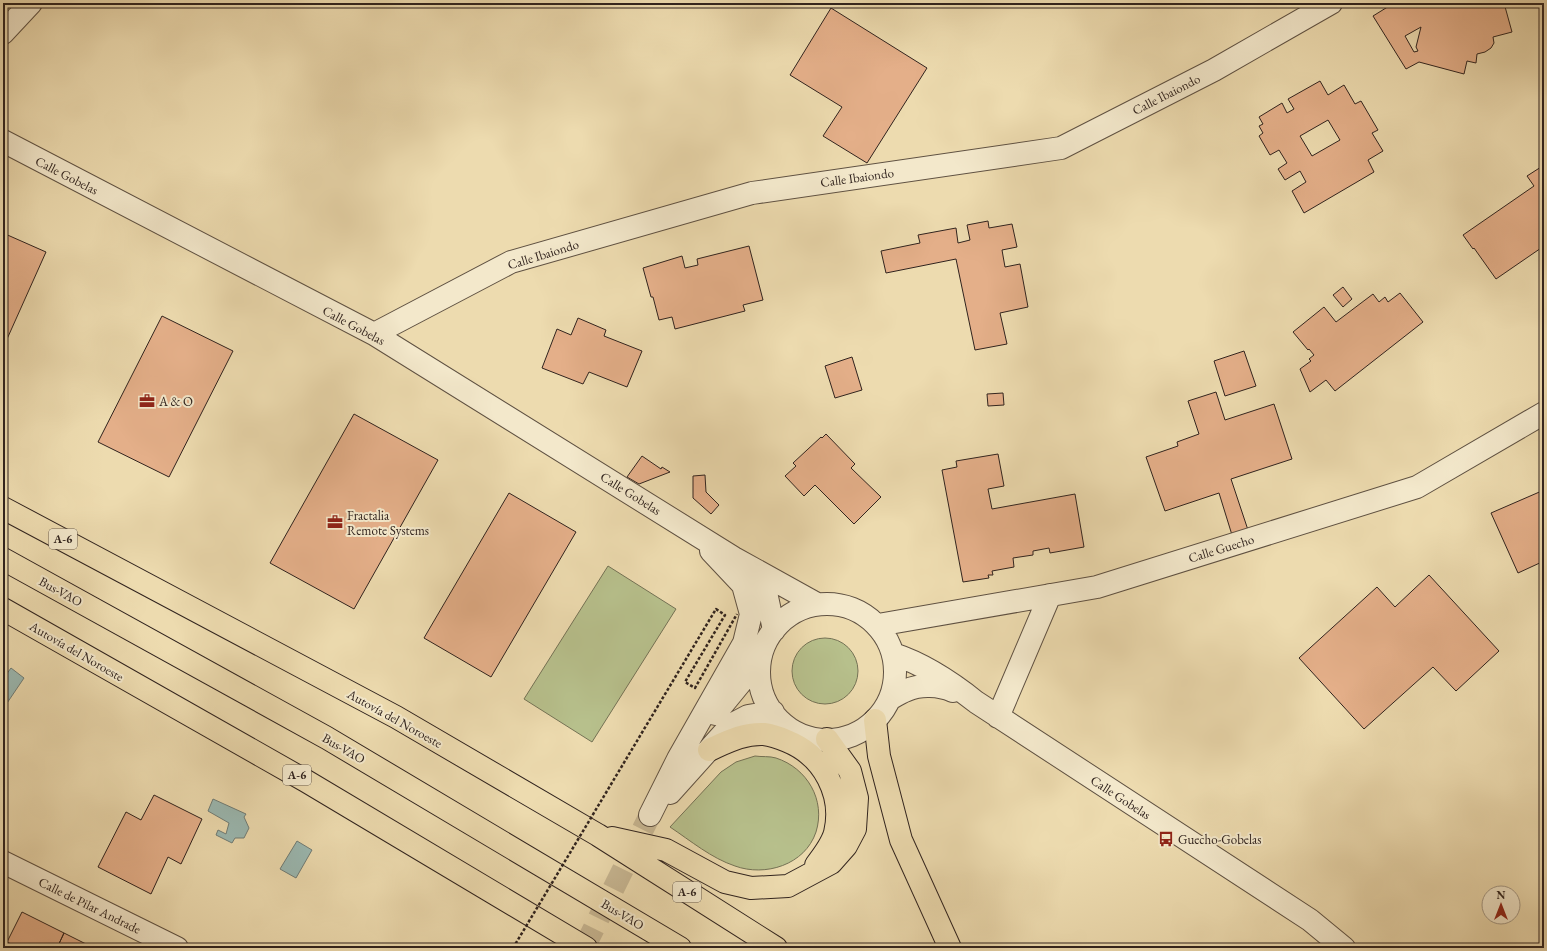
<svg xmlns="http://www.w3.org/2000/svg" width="1547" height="951" font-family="'EB Garamond',serif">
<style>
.green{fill:#b7c08c;stroke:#747255}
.water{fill:#9bb9b2;stroke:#707d77}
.building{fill:#e4af89;stroke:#30231e;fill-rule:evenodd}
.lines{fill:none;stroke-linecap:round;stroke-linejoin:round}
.minor-tunnel{stroke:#c7b692;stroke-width:22;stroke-dasharray:22 11;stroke-linecap:butt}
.minor-casing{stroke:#5f5142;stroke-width:24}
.motorway-casing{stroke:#30231e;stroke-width:24}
.minor{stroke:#f3e8cb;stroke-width:22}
.motorway{stroke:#eddbaf;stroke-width:22}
.path-bridge{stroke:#30231e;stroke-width:2.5;stroke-dasharray:3 2;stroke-linecap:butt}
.labels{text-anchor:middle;stroke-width:4;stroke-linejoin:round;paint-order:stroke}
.shield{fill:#f3e8cb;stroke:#6a5e52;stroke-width:1}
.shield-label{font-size:12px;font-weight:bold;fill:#30231e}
.street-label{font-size:13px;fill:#30231e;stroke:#f3e8cb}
.poi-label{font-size:13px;fill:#30231e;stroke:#f3e8cb;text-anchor:start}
</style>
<rect width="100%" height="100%" fill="#eddbaf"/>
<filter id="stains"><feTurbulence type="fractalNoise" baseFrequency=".005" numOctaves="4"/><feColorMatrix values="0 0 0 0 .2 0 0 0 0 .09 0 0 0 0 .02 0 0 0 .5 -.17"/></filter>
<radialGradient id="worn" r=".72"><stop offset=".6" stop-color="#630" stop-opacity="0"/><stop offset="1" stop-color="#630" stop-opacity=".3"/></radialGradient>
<path class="green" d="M608 566 676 609 592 742 524 699Z
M792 671a33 33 0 1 1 66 0a33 33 0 1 1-66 0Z
M755 756C761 757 770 756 776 758 807 768 826 800 816 832 805 865 765 877 735 866 711 858 691 841 670 827L721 772 736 762Z"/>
<path class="water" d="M11 668 24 678 3 709V679Z
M213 799 246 814 244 817 249 828 244 838H235L232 843 216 835 218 830 226 834 229 823 208 811Z
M297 841 312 850 296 878 280 869Z"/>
<path class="building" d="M1394 3H1504L1512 32 1493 37 1494 43 1491 48 1485 52 1477 54 1476 63 1467 61 1464 74 1419 62 1406 69 1373 16ZM1421 27 1416 47 1418 51 1414 52 1405 36Z
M831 8 927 68 867 163 823 136 842 107 790 75Z
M1320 81 1328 95 1344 85 1355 104 1361 101 1378 130 1372 133 1383 151 1368 160 1374 172 1304 213 1292 191 1306 182 1300 171 1285 180 1278 169 1287 163 1279 150 1270 155 1259 136 1263 133 1259 126 1263 124 1259 117 1282 103 1287 113 1294 109 1288 99ZM1328 120 1340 140 1312 156 1300 136Z
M1541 167 1544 171V246L1496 279 1474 248 1473 249 1463 235 1534 186 1527 176Z
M988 221 989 228 1012 224 1017 247 1002 250 1005 267 1020 264 1028 307 1000 313 1007 344 975 350 956 259 886 273 881 251 920 243 918 235 956 228 958 243 970 240 967 225Z
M3 233 46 252 3 348Z
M749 246 763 300 743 305 745 311 675 329 672 317 659 320 653 297H651L643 268 682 256 685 268 698 265 697 259Z
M1343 287 1352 299 1343 307 1333 295Z
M1400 293 1423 322 1335 391 1326 380 1310 392 1300 369 1311 361 1309 359 1314 355 1309 349 1308 350 1293 332 1324 307 1336 322 1373 294 1379 302 1385 297 1388 302Z
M162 316 233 351 169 477 98 442Z
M578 318 606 330 604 336 642 351 627 387 589 372 583 384 542 368 557 329 571 335Z
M1244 351 1256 386 1225 396 1214 361Z
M852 357 862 390 835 398 825 366Z
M1216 392 1225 420 1274 404 1292 459 1231 479 1248 530 1232 535 1219 493 1165 511 1146 457 1178 446 1177 442 1199 434 1188 401Z
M1003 393 1004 405 988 406 987 394Z
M354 414 438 460 354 609 270 563Z
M826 434 855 464 851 468 881 497 854 524 815 485 804 496 785 476 796 466 793 463 821 437 822 438Z
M998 454 1004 486 988 489 992 509 1075 494 1084 547 1050 553 1049 548 1033 551V555L1013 558 1014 567 992 571 993 575H988L989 578 963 582 942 470 957 467 956 461Z
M642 456 661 469 662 467 670 472 639 484 627 477Z
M705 475 706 492 719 505 711 514 693 498V476Z
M1544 490V561L1518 573 1491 513Z
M509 493 576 532 491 677 424 638Z
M1429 575 1499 651 1456 691 1433 667 1364 729 1299 658 1377 587 1395 607Z
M154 795 202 819 181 864 168 857 151 894 98 867 126 812 141 820Z
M22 912 64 933 57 948H19L7 942Z
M64 933 94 948H57Z"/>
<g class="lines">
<path class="minor-tunnel" d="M584 948 650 815"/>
<defs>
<path id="minor" d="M3 33 31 3
M3 141 374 334 734 558 817 604
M374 334 511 262 752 193 1061 148 1214 70 1331 3
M743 568 767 597 774 630
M759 672a68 68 0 1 1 136 0a68 68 0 1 1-136 0Z
M878 625 1097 587 1417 487 1544 413
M893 654C924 664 951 682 976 702L1310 920 1344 948
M890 699C895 696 901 692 907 690 920 684 940 685 953 691
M715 714 760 659
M998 717 1050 595
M670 793 731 725 748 716 773 712
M650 815 678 759 744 643 751 614 743 585 711 551
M3 862 177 948"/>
<path id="motorway" d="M3 508 396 717 598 835 776 948
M3 559 327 738 680 948
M3 609 306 781 586 948
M875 720 879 756 901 840 950 948
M709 750C727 742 744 733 764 734 772 735 780 738 787 741 824 756 844 795 835 833 832 844 823 856 816 865
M612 838 666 850 725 882 751 888 788 886 831 863 846 846 855 829 857 798 850 771 827 739"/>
</defs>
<use href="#minor" class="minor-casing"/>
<use href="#motorway" class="motorway-casing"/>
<use href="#minor" class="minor"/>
<use href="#motorway" class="motorway"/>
<path class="path-bridge" d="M513 948 716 609 725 615 685 682 695 688 737 614"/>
</g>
<defs>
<symbol id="office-bare" viewBox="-9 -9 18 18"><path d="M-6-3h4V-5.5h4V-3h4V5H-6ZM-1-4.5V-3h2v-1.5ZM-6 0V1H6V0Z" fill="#8f2418" stroke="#f3e8cb" stroke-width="2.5" paint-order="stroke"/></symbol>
<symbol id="bus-bare" viewBox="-9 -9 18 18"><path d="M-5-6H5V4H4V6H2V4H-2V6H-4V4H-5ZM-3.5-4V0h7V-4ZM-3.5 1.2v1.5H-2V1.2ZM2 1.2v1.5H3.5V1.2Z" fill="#8f2418" stroke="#f3e8cb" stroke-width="2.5" paint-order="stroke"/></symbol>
</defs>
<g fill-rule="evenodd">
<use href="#office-bare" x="136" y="390" width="22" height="22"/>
<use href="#office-bare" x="324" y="511" width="22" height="22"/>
<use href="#bus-bare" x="1155" y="828" width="22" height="22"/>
</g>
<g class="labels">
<g class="shield">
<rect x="49" y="529" width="28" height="20" rx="3"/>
<rect x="283" y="765" width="28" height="20" rx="3"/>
<rect x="673" y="882" width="28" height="20" rx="3"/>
</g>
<g class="shield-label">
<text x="63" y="543">A-6</text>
<text x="297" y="779">A-6</text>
<text x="687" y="896">A-6</text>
</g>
<g class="street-label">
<text transform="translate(1166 94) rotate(-27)" y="5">Calle Ibaiondo</text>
<text transform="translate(67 175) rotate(27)" y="5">Calle Gobelas</text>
<text transform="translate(857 177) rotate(-8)" y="5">Calle Ibaiondo</text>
<text transform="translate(543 254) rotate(-17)" y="5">Calle Ibaiondo</text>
<text transform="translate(354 325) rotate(28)" y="5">Calle Gobelas</text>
<text transform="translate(631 493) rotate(32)" y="5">Calle Gobelas</text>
<text transform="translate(1221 548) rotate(-17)" y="5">Calle Guecho</text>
<text transform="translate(61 591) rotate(29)" y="5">Bus-VAO</text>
<text transform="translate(77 651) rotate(30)" y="5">Autovía del Noroeste</text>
<text transform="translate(395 718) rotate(29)" y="5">Autovía del Noroeste</text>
<text transform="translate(344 748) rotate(30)" y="5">Bus-VAO</text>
<text transform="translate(1121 797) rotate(33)" y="5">Calle Gobelas</text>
<text transform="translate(90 905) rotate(26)" y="5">Calle de Pilar Andrade</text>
<text transform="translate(623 914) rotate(31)" y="5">Bus-VAO</text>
</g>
<g class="poi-label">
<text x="159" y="406">A &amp; O</text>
<text x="347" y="520">Fractalia<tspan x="347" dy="15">Remote Systems</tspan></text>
<text x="1178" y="844">Guecho-Gobelas</text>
</g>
</g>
<rect width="1547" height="951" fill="none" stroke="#eddbaf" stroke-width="16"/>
<rect x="4" y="4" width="1539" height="943" fill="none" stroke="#30231e" stroke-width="2"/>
<rect x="8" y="8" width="1531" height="935" fill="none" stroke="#30231e"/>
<g transform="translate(1501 905)"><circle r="19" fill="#f3e8cb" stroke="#a59986"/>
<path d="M0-3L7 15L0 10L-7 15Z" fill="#8f2418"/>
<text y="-6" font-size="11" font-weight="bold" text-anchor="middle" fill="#30231e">N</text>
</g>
<rect width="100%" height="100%" filter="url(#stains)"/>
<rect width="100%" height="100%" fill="url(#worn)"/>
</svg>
